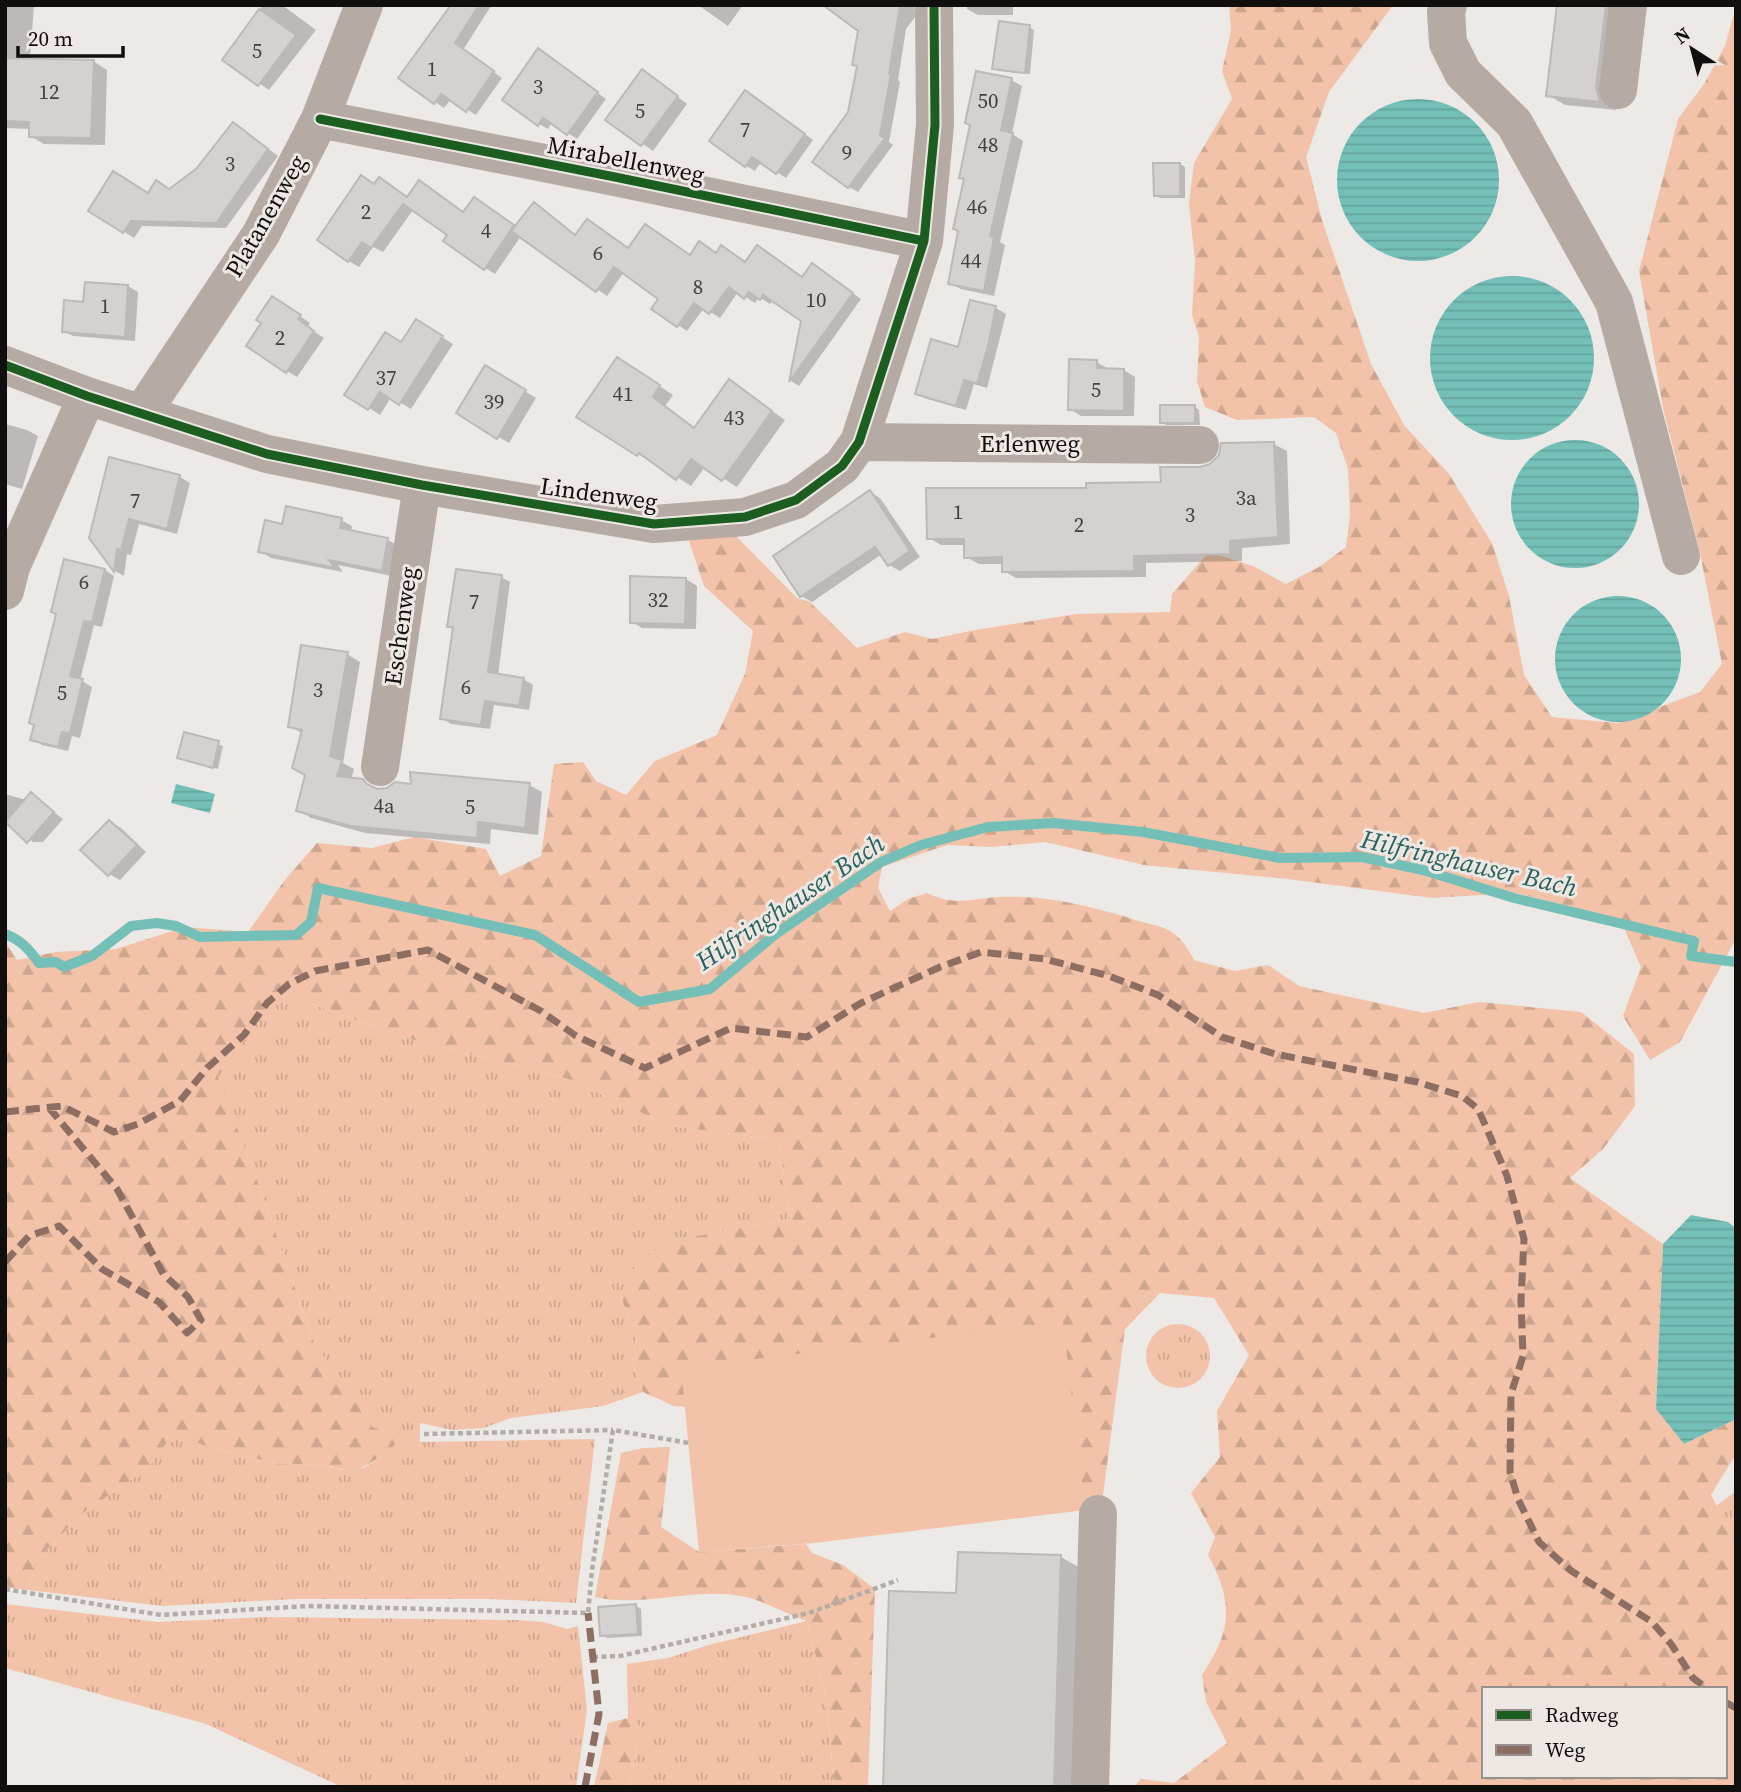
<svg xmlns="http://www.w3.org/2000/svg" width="1741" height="1792" font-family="'Source Serif 4',serif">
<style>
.grass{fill:url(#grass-tufts)}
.forest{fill:url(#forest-firs);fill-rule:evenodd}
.green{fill:#f2c3a8}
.water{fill:url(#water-rules)}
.shadow{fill:#0003}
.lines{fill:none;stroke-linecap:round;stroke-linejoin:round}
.stream{stroke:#74c0b8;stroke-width:10}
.building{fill:#d4d2d0;stroke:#bcbab8;stroke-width:2}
.path{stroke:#b3ada8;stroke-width:4.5;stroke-dasharray:5 3.5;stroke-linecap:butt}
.minor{stroke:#b5aaa4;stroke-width:38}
.quiet{stroke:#8d6e63;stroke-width:7;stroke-dasharray:14 7;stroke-linecap:butt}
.cycleway-casing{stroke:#eee8e5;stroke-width:13}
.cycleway{stroke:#1b5e20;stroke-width:9}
.labels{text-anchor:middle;stroke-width:6;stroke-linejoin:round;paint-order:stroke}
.number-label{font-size:21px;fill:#434140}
.street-label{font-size:24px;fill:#110f0e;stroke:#eee8e5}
.water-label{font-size:26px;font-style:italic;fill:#28635d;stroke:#eee8e5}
</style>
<defs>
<pattern id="grass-tufts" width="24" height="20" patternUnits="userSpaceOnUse" patternTransform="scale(1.75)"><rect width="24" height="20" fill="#f2c3a8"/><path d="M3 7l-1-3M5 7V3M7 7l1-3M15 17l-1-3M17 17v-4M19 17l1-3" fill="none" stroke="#cea68f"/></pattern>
<pattern id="forest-firs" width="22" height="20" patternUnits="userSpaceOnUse" patternTransform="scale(1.75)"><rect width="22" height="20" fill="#f2c3a8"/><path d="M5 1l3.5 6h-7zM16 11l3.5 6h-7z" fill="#cea68f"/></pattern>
<pattern id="water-rules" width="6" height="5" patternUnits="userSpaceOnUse" patternTransform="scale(1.75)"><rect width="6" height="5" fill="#74c0b8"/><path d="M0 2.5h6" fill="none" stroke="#63a49d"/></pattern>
</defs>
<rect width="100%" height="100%" fill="#ece9e7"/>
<path class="grass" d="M278 992 403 1037 568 1079 670 1126 779 1140 790 1219 673 1240 639 1260 620 1295 636 1335 633 1365 643 1392 603 1406 511 1418 484 1428 452 1430 420 1423V1442L595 1439 576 1603 490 1599H296L162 1606 28 1590 36 1561 80 1515 148 1468 173 1433 212 1448 275 1463 320 1465 342 1470 364 1468 387 1453 390 1434 371 1426 354 1398 315 1345 265 1202 217 1077Z
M1146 1356a32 32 0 1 1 64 0a32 32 0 1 1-64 0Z
M1736 1491V1543L1716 1506Z
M5 1604 158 1622 268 1617 517 1620 543 1622 567 1629 578 1626 587 1710 576 1787H342L206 1724 5 1668Z
M807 1621 827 1701 834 1787H629L641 1727 628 1718 627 1664 668 1658 712 1644Z"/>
<path class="forest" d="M1229 5H1393L1329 92 1306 157 1322 220 1371 364 1404 425 1449 474 1492 543 1509 596 1524 675 1552 717 1617 723 1700 692 1722 664 1700 553 1663 408 1639 271 1678 119 1704 84 1725 46 1736 7V933L1734 942 1680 1042 1650 1060 1623 1016 1641 967 1620 919 1516 893 1432 898 1288 879 1144 865 1045 842 992 847 947 845 882 867 878 888 890 911 908 899 927 893C956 907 972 898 1001 897 1049 895 1094 907 1139 921 1149 924 1162 926 1170 931 1181 938 1188 948 1194 960L1235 971 1268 965 1299 986 1424 1013 1479 1002 1581 1012 1634 1054 1635 1106 1603 1149 1570 1178 1663 1244 1656 1409 1684 1444 1736 1419V1458L1733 1459 1711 1495 1736 1543V1787H1134L1141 1779 1174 1783 1227 1743 1206 1702 1202 1675C1232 1630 1234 1603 1208 1555L1215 1537 1191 1493 1220 1457 1217 1411 1249 1355 1214 1298 1160 1293 1125 1329 1101 1510 682 1368 686 1407 674 1406 643 1392 633 1365 636 1335 620 1295 639 1260 673 1240 790 1219 779 1140 670 1126 568 1079 403 1037 278 992 218 1077 265 1202 315 1345 354 1398 371 1426 390 1434 395 1444 387 1453 355 1472 320 1465 275 1463 212 1448 173 1434 148 1468 80 1515 36 1561 28 1590 5 1587V942L17 960 56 952 116 949 185 927 248 932 284 881 317 843 372 848 414 837 486 849 500 876 541 856 554 764 583 762 596 781 626 795 655 761 717 735 745 674 753 631 704 586 688 538 733 533 797 598 810 602 857 648 905 632 932 639 975 630 1077 614 1170 612 1172 594 1209 552 1253 566 1286 584 1319 567 1346 547 1350 515 1348 469 1336 433 1314 417 1237 420 1205 407 1197 381 1199 337 1192 315 1195 262 1189 203 1194 163 1232 99 1222 71 1231 30ZM1484 1689H1725V1776H1484Z
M670 1447 661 1527 699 1552 806 1544 812 1553 843 1565 875 1589 868 1787H834L827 1701 807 1621C789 1615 758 1598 741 1596 693 1587 643 1608 595 1597L621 1453 643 1448Z
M628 1718 641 1727 629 1787H594L608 1723Z"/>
<path class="green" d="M1063 1322 1085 1510 814 1543 699 1552 681 1368Z"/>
<path class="water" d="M1337 180a81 81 0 1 1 162 0a81 81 0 1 1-162 0Z
M1430 358a82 82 0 1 1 164 0a82 82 0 1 1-164 0Z
M1511 504a64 64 0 1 1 128 0a64 64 0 1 1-128 0Z
M1555 659a63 63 0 1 1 126 0a63 63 0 1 1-126 0Z
M176 784 215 794 210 813 171 803Z
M1691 1215 1728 1222 1736 1228V1419L1684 1444 1656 1409 1663 1244Z"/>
<path class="shadow" d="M5 5H34L30 60 93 61 107 70 105 145 44 144 30 136V129L5 128Z
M263 5H282L316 30 269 90 225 60Z
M453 5 491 6 463 50 502 78 476 115 451 99 444 108 400 78Z
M698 5H743L728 26Z
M826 5H914L916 16 906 29 898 80 900 82 889 142 893 145 858 192 849 187 850 113 859 66 860 30Z
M967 5H1013V15H978L967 9Z
M1559 5H1627L1613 98 1616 110 1565 105 1548 95Z
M1029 27 1034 30 1030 74 999 71 994 68Z
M547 56 606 99 577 139 552 122 548 129 539 124Z
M653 78 687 104 653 151 607 119Z
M1011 80 1022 86 1012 134 1023 141 1000 242 1005 245 994 296 961 289 950 283 960 231 966 180Z
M755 97 813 140 786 178 761 162 755 171 746 166Z
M243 130 278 156 226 228 142 226 134 238 90 210 170 190Z
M1180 164 1185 167V198H1160L1155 195Z
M375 186 408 198 465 214 485 206 516 228 534 204 577 236 629 249 691 256 717 255 803 278 822 271 861 299 799 386 791 381 802 320 773 300 770 304 759 297 755 303 738 292 720 318 704 308 687 331 678 325 661 299 624 272 607 296 521 236 495 274 485 268 449 235 413 210 383 252 373 247 359 267 349 261Z
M86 284 128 286 138 292 135 341 73 336 64 331 85 304Z
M971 302 996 308 1006 314 987 388 974 384 966 410 927 399 917 393 959 349Z
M284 305 310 323 307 327 324 338 297 377 287 371Z
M427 328 453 344 411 409 391 397 380 415 347 394 402 344Z
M1096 362 1107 368V370H1124L1135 377 1134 416H1081L1070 409Z
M485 367 536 398 509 443 458 413Z
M631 367 673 395 665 406 696 429 730 382 785 420 737 487 705 467 691 486 652 461 651 462 638 454Z
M1195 407 1199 410 1200 425H1166L1162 422Z
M5 424 27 430 38 436 22 489 5 484Z
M1274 444 1287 451 1290 544 1242 548V561L1146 563V577L1016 578 1004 571V564H979L966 557V545H941L929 538 1088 489 1162 484Z
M110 459 180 477 190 483 177 534 139 524 131 555 127 554 124 576 115 571 91 538Z
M870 492 880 498 920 557 900 571 889 565 882 554 812 602 801 596Z
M341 520 352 526 351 532 388 540 399 546 392 576 338 565 343 572 271 558 260 551 284 526Z
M105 570 114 576 102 627 94 625 80 680 92 687 80 738 72 736 68 751 42 745 32 739Z
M501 577 510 582 498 676 523 679 533 685 529 710 494 705 490 729 451 724 442 718 454 628 449 626Z
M686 579 697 586 696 629 642 628 632 622Z
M347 654 360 662 343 763 354 769 351 780 362 781 377 790 529 785 542 792 538 835 491 829 490 844 365 833 311 818 298 810 307 775 303 734 290 726Z
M185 734 223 746 218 769 179 757Z
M5 794 26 800 31 795 63 819 43 842H33L5 821Z
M110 822 121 828 146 852 120 880 109 874Z
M1061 1557 1082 1569 1076 1787H885L958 1595Z
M636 1606 641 1609 642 1636 607 1638 602 1635Z"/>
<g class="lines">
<path class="stream" d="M5 934C21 940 29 949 39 963L56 962 64 967 92 956 131 926 157 923 176 926 200 937 296 935 311 922 318 888 535 935 639 1002 710 989 777 933 881 862 921 845 988 827 1053 823 1143 832 1280 858 1362 857 1423 870 1514 898 1694 941 1691 956 1736 962"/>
</g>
<path class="building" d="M451 5H479L455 43 494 71 466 112 441 94 434 104 398 78Z
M823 5H900L889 74H891L880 135 885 138 848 188 812 162 848 112 857 66 852 65 858 31Z
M1557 5H1606L1596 87 1600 102 1546 96Z
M259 9 296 35 258 86 222 60Z
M999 21 1030 25 1025 73 992 69Z
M538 48 598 92 567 135 543 118 538 126 502 100Z
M5 58 94 60 91 138 29 137V122L5 121Z
M642 69 678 96 641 146 605 120Z
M976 71 1012 78 1001 130 1013 133 990 236 994 237 984 291 948 284 958 231 953 229 964 179 959 178 970 125 965 123Z
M745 90 805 134 776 174 752 157 745 167 709 141Z
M233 122 268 149 216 223 131 221 123 233 88 211 113 171 148 193 156 180 169 189 196 169Z
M1153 163H1180V196H1154Z
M361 175 374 184 379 177 407 197 419 180 463 212 474 197 514 225 484 270 443 241 447 235 403 204 371 248 362 242 348 262 317 240Z
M534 202 575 235 587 219 628 248 645 224 690 255 699 241 716 253 721 245 745 262 757 245 802 277 812 263 853 293 789 382 801 321 763 295 760 300 749 292 744 299 729 287 709 314 694 303 677 327 651 309 658 299 614 267 596 292 511 231Z
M85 282 128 285 125 337 62 332 64 300 83 302Z
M272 296 301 315 298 319 314 331 286 373 246 346 261 323 256 320Z
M970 300 996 306 988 346 977 384 964 380 956 406 915 394 931 339 958 347Z
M416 319 443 336 399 405 380 392 368 410 344 395 385 332 401 342Z
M617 357 660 385 653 397 694 428 729 379 772 411 722 481 691 459 676 480 639 453 637 456 576 417Z
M1069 359 1097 360V368L1124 369V411L1068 410Z
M485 365 526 390 497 439 456 413Z
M1160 405H1195V423H1160Z
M1274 442 1278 537 1230 541V554L1134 556V571L1002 572V557L964 558V539H927L926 488H1086V483L1161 482 1160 467H1200L1210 464 1219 455 1221 443Z
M109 457 180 475 167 529 129 519 121 550 117 549 114 572 89 538Z
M870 490 910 551 888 566 875 547 800 597 773 556Z
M286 506 342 518 340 528 388 538 382 571 329 560 335 568 258 552 265 520 282 524Z
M64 559 105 569 92 622 84 621 70 676 83 679 70 733 62 732 58 747 30 740 34 725 29 723 56 614 51 612Z
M456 569 502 575 488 672 524 678 519 706 485 701 481 725 440 719 453 627H447Z
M630 576 686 578 685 624 630 623Z
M301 645 348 652 330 756 342 760 337 776 363 779 367 784 377 789 387 788 395 782 411 784 410 772 530 783 525 828 478 822 477 838 351 826 296 811 305 775 292 768 302 730 288 727Z
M184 732 219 741 213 768 177 758Z
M31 792 54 812 27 843 5 822Z
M109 820 137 845 108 876 80 850Z
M958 1552 1061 1555 1054 1787H883L889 1591 956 1593Z
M636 1604 638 1634 600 1636 598 1607Z"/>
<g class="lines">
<path class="path" d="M424 1434 613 1430
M5 1589 161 1615 308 1606 588 1613 592 1570 613 1430 689 1443
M593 1657 620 1656 809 1613 898 1580"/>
<path class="minor" d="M1448 5 1446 12 1448 43 1463 73 1514 123 1614 302 1681 556
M1618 90 1628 5
M320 119 615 177 924 241
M5 365 87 396 267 454 422 485 654 524 745 517 796 500 842 466 859 442 924 241 935 125 934 5
M142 413 261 234 320 119 364 5
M859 442 1200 445
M5 591 11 567 87 396
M380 767 422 485
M1090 1787 1098 1514"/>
<path class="quiet" d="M5 1112 62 1106 114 1132 138 1124 180 1101 207 1068 244 1035 267 1003 289 984 315 971 428 950 541 1011 576 1036 645 1068 731 1028 807 1037 861 1003 940 967 981 952 1045 959 1109 976 1158 995 1222 1037 1275 1054 1417 1082 1462 1096 1478 1109 1487 1129 1507 1176 1524 1239 1521 1301 1523 1356 1511 1394 1510 1472 1518 1499 1539 1542 1570 1570 1652 1622 1671 1644 1693 1678 1708 1689
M5 1262 29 1236 59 1226 102 1269 159 1302 187 1333 201 1320 188 1297 164 1275 117 1189 50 1109
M1725 1702 1736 1708
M585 1787 599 1714 588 1613"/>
<defs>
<path id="cycleway" d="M320 119 615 177 924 241
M5 365 87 396 267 454 422 485 654 524 745 517 796 500 842 466 859 442 924 241 935 125 934 5"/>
</defs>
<use href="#cycleway" class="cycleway-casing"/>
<use href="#cycleway" class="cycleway"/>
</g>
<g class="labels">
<g class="number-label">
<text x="257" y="58">5</text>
<text x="432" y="76">1</text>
<text x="538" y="94">3</text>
<text x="49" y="99">12</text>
<text x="988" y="108">50</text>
<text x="640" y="118">5</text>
<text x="745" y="137">7</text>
<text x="988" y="152">48</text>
<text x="847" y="160">9</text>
<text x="230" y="171">3</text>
<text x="977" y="214">46</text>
<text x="366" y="219">2</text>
<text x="486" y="238">4</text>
<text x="598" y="260">6</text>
<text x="971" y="268">44</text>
<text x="698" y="294">8</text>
<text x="816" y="307">10</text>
<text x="105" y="313">1</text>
<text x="280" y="345">2</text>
<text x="386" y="385">37</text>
<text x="1096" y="397">5</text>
<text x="623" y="401">41</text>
<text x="494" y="409">39</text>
<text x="734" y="425">43</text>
<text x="1246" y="505">3a</text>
<text x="135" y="508">7</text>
<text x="958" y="519">1</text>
<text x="1190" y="522">3</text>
<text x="1079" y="532">2</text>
<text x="84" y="589">6</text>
<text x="658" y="607">32</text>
<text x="474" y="609">7</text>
<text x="466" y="694">6</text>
<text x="318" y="697">3</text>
<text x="62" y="700">5</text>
<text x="384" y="813">4a</text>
<text x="470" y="814">5</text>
</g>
<g class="street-label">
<text transform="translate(626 160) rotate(11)" y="8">Mirabellenweg</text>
<text transform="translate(266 216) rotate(-60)" y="8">Platanenweg</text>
<text x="1030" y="452">Erlenweg</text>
<text transform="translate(599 494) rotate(8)" y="8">Lindenweg</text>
<text transform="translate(401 626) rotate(-82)" y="8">Eschenweg</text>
</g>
<g class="water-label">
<text transform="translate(1469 863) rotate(13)" y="9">Hilfringhauser Bach</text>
<text transform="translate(790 902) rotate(-34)" y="9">Hilfringhauser Bach</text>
</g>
</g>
<rect width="1741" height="1792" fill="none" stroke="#110f0e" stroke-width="14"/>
<rect x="1482" y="1687" width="245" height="91" fill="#eee8e5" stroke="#96918f" stroke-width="2"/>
<rect x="1496" y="1710" width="35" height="10" fill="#1b5e20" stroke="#96918f" stroke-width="2"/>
<text x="1545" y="1722" font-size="21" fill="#110f0e">Radweg</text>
<rect x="1496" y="1745" width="35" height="10" fill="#8d6e63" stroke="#96918f" stroke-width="2"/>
<text x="1545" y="1757" font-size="21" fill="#110f0e">Weg</text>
<g transform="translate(1692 49) rotate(324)" stroke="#eee8e5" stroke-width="5" paint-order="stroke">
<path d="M0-5L12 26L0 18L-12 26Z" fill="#110f0e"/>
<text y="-10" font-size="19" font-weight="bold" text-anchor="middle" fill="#110f0e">N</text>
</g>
<path d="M18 46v10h105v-10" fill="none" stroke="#110f0e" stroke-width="3.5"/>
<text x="28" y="46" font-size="21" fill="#110f0e" stroke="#eee8e5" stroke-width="5" paint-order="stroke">20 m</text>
</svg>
